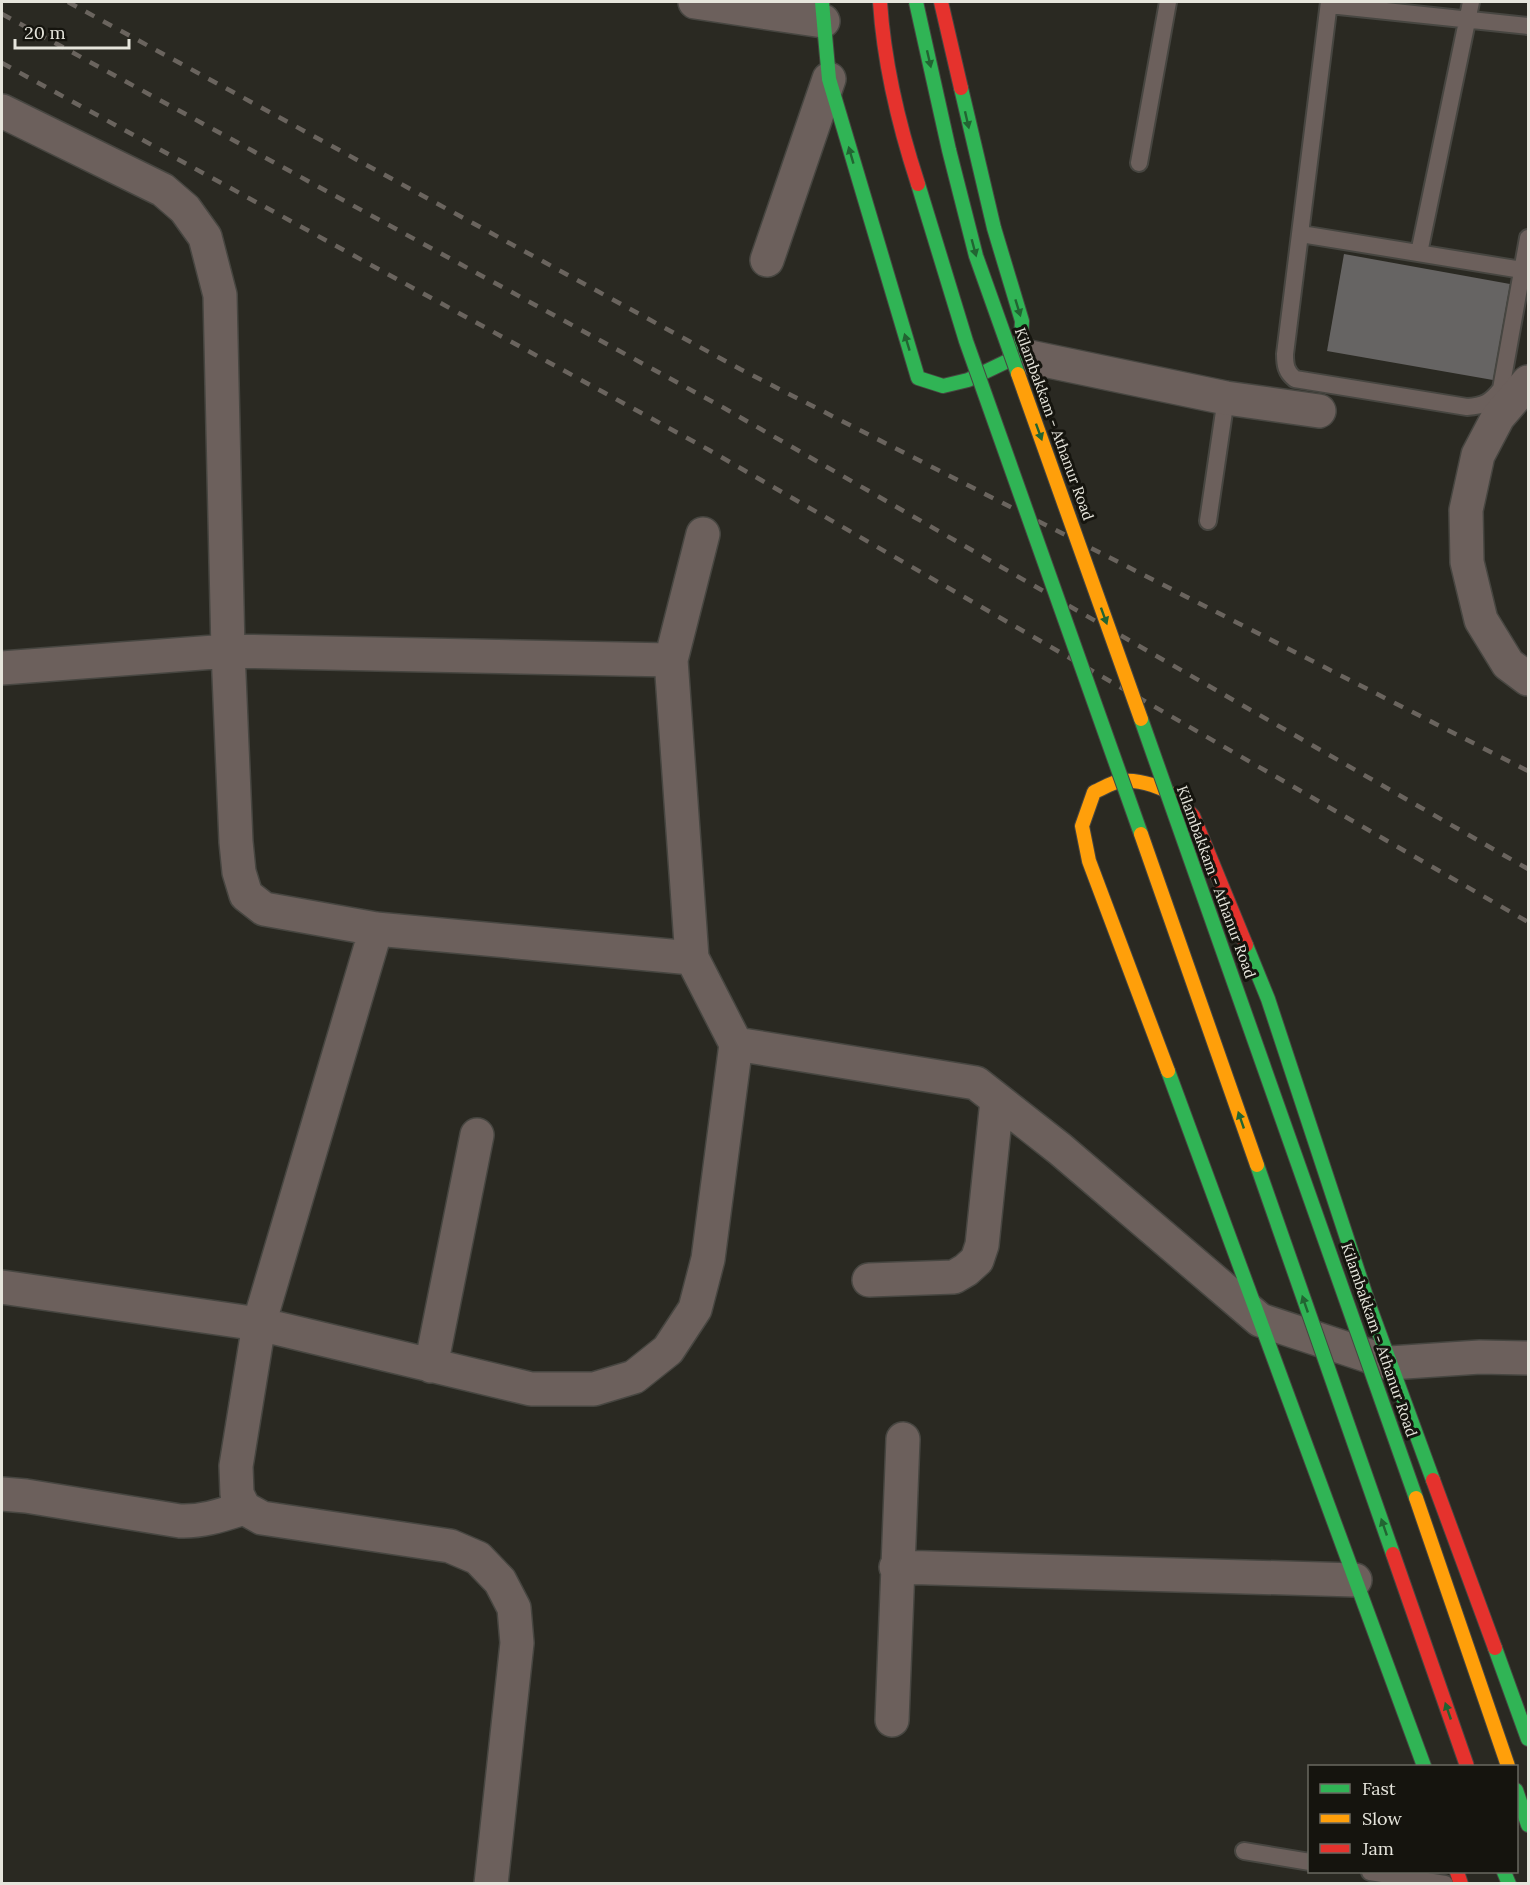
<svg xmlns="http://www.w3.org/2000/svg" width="1530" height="1885" font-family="Lora,serif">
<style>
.building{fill:#666463}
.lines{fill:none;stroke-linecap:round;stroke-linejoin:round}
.lane-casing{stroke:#474641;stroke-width:20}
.street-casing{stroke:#474641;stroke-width:36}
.fast-casing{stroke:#474641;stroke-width:16}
.slow-casing{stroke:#474641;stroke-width:16}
.jam-casing{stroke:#474641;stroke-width:16}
.lane{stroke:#6c605c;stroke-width:16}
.street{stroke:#6c605c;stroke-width:33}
.fast{stroke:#30b455;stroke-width:14}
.slow{stroke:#ff9f0a;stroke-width:14}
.jam{stroke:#e5322d;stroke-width:14}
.rail{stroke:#6a645e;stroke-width:4.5;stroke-dasharray:10 10;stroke-linecap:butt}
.fast-bridge-casing{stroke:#474641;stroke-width:16;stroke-linecap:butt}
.slow-bridge-casing{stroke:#474641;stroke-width:16;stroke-linecap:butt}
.jam-bridge-casing{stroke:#474641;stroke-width:16;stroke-linecap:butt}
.fast-bridge{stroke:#30b455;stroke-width:14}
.slow-bridge{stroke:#ff9f0a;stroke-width:14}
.jam-bridge{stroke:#e5322d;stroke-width:14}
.oneway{fill:#226432}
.labels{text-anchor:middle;stroke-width:6;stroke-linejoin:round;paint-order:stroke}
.street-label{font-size:15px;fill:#e6e5dc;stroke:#15140e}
</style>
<rect width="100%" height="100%" fill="#2a2922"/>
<path class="building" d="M1344 254 1510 284 1493 380 1327 351Z"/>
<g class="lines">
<defs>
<path id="lane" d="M1329 2 1285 354C1285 365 1286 372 1295 379L1467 407C1484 406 1491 402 1501 389L1528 238
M1329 5 1528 26
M1139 163 1168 2
M1301 234 1522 270
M1419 253 1471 2
M1208 521 1226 398
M1244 1851 1310 1862
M1370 1872 1445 1884"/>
<path id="street" d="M695 2 823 21
M2 111 163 190 185 209 205 237 220 295 228 651 236 842 239 872 246 895 264 909 376 929 692 958
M767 260 829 79
M1020 355 1226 398 1319 411
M1528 382 1498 417 1478 455 1466 510 1467 562 1481 620 1508 664 1528 679
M703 534 671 660 692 958 736 1044 976 1083 1060 1149 1260 1320 1390 1363 1480 1357 1528 1358
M2 668 228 651 671 660
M376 929 259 1324 236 1466 237 1494 244 1508 262 1518 450 1546 478 1558 500 1581 514 1608 517 1643 491 1884
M869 1280 954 1277 966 1270 977 1260 982 1245 997 1100
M2 1287 259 1324 531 1389H594L634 1377 668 1350 695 1309 708 1259 736 1044
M431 1366 477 1135
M2 1494 26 1496 180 1521C202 1522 222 1515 244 1508
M896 1567 1355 1580
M892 1720 903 1439"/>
<path id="fast" d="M822 2 829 79 918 378 943 386 968 380 1020 355 1022 321 994 228 961 88
M1246 945 1268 999 1370 1308 1433 1480
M1168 1071 1424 1766
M1495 1648 1528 1739
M1516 1790 1528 1825
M1504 1872 1509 1884"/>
<path id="slow" d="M1168 1071 1089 861 1082 826 1094 792C1102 789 1112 782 1121 781 1139 779 1167 787 1179 801"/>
<path id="jam" d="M941 2 961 88
M1179 801 1193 816 1246 945
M1433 1480 1495 1648
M1457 1872 1461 1884"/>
</defs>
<use href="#lane" class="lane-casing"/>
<use href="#street" class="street-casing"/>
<use href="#fast" class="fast-casing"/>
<use href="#slow" class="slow-casing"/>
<use href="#jam" class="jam-casing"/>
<use href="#lane" class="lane"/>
<use href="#street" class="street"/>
<use href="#fast" class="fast"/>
<use href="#slow" class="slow"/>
<use href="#jam" class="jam"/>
<path class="rail" d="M68 2 740 369 1528 771
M2 14 724 408 1528 869
M2 63 709 450 1528 922"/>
<defs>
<path id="fast-bridge" d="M916 2 949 150 976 256 1018 374
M918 184 966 341 1141 834
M1141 719 1416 1498
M1257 1165 1393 1554"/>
<path id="slow-bridge" d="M1018 374 1141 719
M1141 834 1257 1165
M1416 1498 1508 1766"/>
<path id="jam-bridge" d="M880 2C884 63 899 126 918 184
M1393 1554 1467 1766"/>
</defs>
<use href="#fast-bridge" class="fast-bridge-casing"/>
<use href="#slow-bridge" class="slow-bridge-casing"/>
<use href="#jam-bridge" class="jam-bridge-casing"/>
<use href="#fast-bridge" class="fast-bridge"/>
<use href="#slow-bridge" class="slow-bridge"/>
<use href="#jam-bridge" class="jam-bridge"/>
</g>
<defs><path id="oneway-solid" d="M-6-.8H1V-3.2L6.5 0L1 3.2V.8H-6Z" transform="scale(1.5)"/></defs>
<g class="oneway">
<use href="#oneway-solid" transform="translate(929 59) rotate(77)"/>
<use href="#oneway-solid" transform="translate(967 120) rotate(77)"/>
<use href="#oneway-solid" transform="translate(851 155) rotate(-106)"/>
<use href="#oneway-solid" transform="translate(974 248) rotate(75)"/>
<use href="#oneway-solid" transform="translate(1018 308) rotate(73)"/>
<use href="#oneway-solid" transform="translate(907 342) rotate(-107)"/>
<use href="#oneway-solid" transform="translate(1039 432) rotate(70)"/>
<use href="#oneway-solid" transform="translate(1104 616) rotate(70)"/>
<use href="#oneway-solid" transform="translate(1241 1120) rotate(-109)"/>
<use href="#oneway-solid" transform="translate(1305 1304) rotate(-109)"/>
<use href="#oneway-solid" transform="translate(1384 1527) rotate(-109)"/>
<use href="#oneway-solid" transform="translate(1448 1711) rotate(-109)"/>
</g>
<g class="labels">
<g class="street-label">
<text transform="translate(1054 424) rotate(70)" y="5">Kilambakkam - Athanur Road</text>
<text transform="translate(1216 882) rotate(70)" y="5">Kilambakkam - Athanur Road</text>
<text transform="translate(1379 1340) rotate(71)" y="5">Kilambakkam - Athanur Road</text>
</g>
</g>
<rect width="1530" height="1885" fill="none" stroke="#e6e5dc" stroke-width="6"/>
<rect x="1308" y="1765" width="210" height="108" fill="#15140e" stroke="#696860" stroke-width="1.5"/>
<rect x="1320" y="1784" width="30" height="9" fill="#30b455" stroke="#696860" stroke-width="1.5"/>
<text x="1362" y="1795" font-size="18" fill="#e6e5dc">Fast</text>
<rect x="1320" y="1814" width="30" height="9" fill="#ff9f0a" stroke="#696860" stroke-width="1.5"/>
<text x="1362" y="1825" font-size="18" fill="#e6e5dc">Slow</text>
<rect x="1320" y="1844" width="30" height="9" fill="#e5322d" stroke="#696860" stroke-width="1.5"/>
<text x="1362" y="1855" font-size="18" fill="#e6e5dc">Jam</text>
<path d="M15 39v9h114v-9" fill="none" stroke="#e6e5dc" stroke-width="3"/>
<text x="24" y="39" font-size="18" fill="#e6e5dc" stroke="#15140e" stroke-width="4.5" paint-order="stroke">20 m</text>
</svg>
